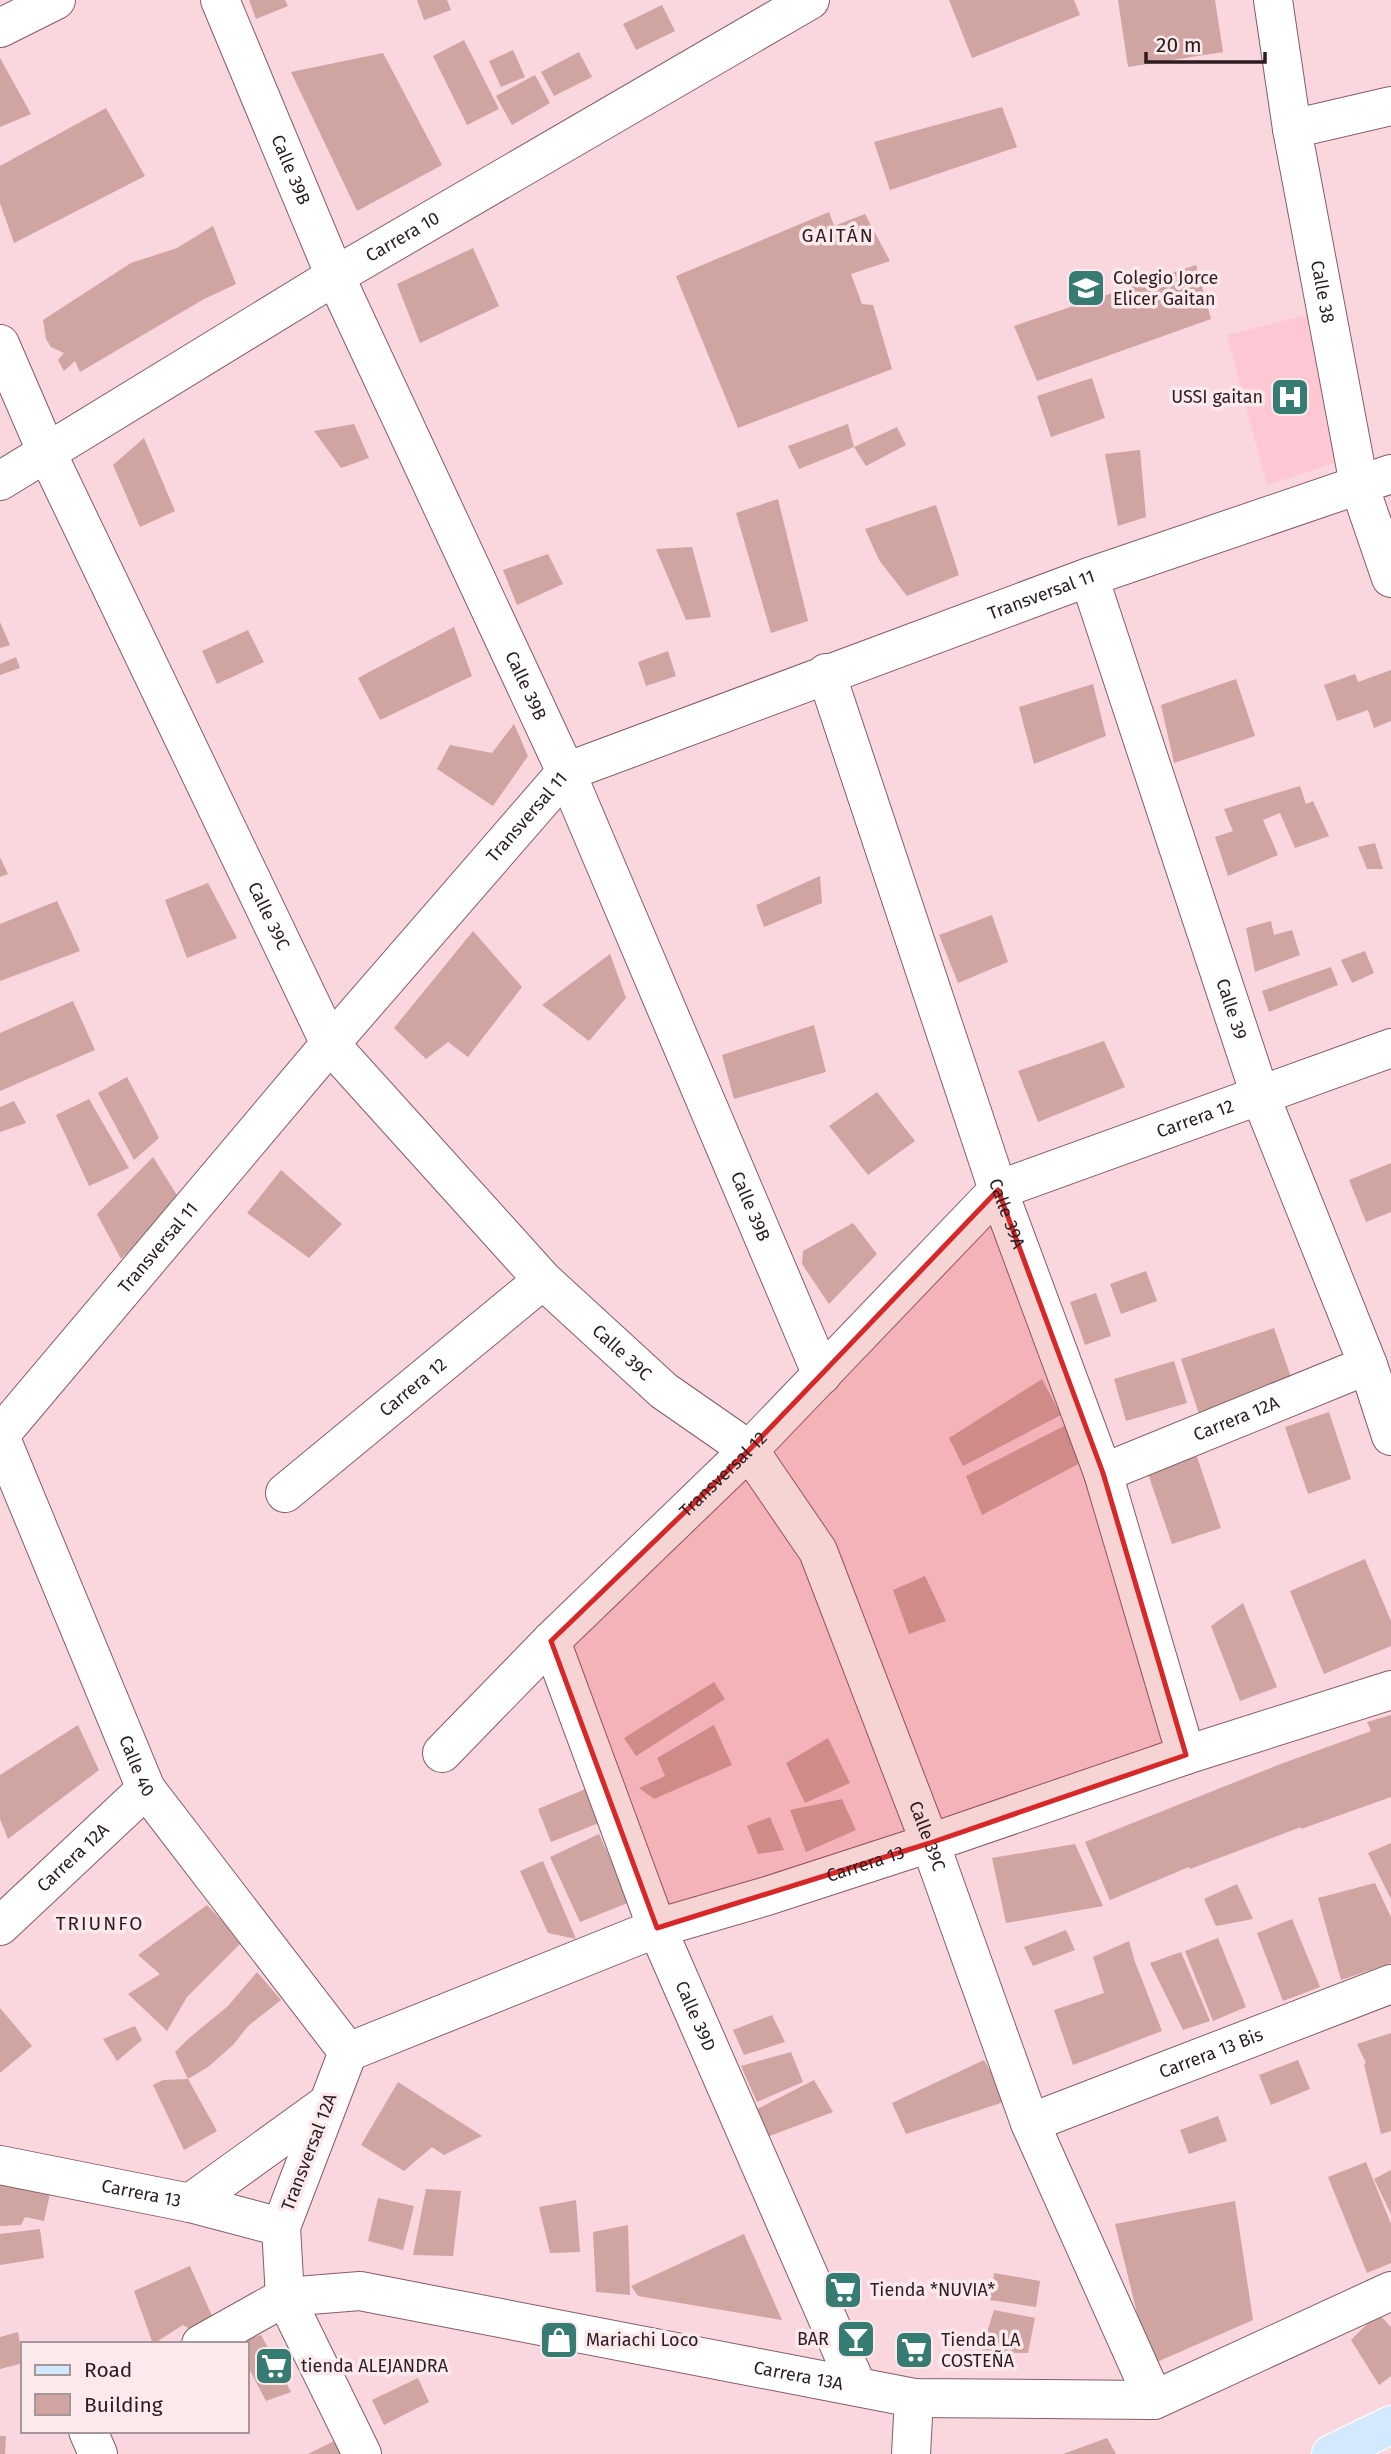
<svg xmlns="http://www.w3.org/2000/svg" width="1391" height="2454" font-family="'Fira Sans',sans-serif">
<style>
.built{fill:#fdc8d3}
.building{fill:#cfa4a1}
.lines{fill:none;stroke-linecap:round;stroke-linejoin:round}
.minor-casing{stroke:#845e67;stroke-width:40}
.major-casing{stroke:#fff;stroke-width:40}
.minor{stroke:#fff;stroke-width:38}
.major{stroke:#d3e9fd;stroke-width:38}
.marked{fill:#d62828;fill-opacity:0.2;stroke:#d62828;stroke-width:5;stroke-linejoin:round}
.labels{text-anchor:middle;stroke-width:7;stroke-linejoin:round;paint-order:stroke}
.street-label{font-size:18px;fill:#2c1d20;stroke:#fbe9ec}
.poi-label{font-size:18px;fill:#2c1d20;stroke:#fbe9ec;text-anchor:start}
.neighbourhood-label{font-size:19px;letter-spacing:2px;fill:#2c1d20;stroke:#fbe9ec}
</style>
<rect width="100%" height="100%" fill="#fad6de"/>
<path class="built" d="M1318 312 1350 458 1267 485 1227 335Z"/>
<path class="building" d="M249 0H285L288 6 256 19Z
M417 0H447L451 10 424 20Z
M949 0H1074L1080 15 972 58Z
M1118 0H1215L1223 52 1128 67Z
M662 5 675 31 636 50 623 24Z
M464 40 499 109 467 125 433 56Z
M513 50 525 77 501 87 489 61Z
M579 52 592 77 554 96 541 72Z
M383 53 442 165 357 211 291 72Z
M0 58 31 114 0 127Z
M535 75 550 103 512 125 496 96Z
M1002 107 1017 147 890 190 874 142Z
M106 108 145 176 14 243 0 203V166Z
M829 212 834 226 865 214 890 261 851 274 862 304 873 305 892 369 738 428 676 276Z
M213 226 236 284 204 299 80 372 75 361 64 371 58 360 64 353 51 347 46 339 43 320 131 263 177 248Z
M473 248 499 306 420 343 397 284Z
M1196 265 1211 319 1037 381 1014 326Z
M1092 378 1105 418 1051 437 1037 396Z
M354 424 369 458 341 468 314 431Z
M848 424 854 447 799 469 788 446Z
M897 427 906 445 866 466 854 447Z
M144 438 175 511 140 527 113 465Z
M1140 450 1146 517 1118 526 1105 454Z
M778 499 808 621 771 633 736 513Z
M936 505 959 575 907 596 879 560 865 529Z
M692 547 711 617 686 620 656 549Z
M548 554 563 584 517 605 503 570Z
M0 622 10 645 0 648Z
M454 627 472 676 380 720 358 678Z
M248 630 264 662 217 684 202 651Z
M668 651 676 676 646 686 638 662Z
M16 657 20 668 0 675V664Z
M1391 670V721L1374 728 1368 710 1337 721 1324 685 1355 674 1358 682Z
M1236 679 1255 736 1174 763 1161 705Z
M1093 684 1106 736 1034 764 1019 707Z
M514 724 528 756 493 806 437 769 450 745 492 753Z
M1300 786 1306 804 1313 801 1329 836 1295 848 1280 813 1263 820 1278 855 1228 876 1215 837 1233 831 1224 809Z
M1375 843 1383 869H1367L1358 847Z
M0 857 8 874 0 877Z
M820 876 822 903 764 927 756 905Z
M208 883 237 938 187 958 165 900Z
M57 901 80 951 0 981V924Z
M992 915 1008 962 958 983 939 935Z
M1271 921 1274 935 1292 930 1300 955 1255 972 1246 928Z
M473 931 522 987 468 1057 448 1042 426 1059 394 1028Z
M1365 951 1374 973 1352 983 1341 960Z
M610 954 626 998 589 1041 542 1005Z
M1331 967 1338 985 1269 1012 1262 991Z
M73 1001 95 1050 0 1091V1033Z
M814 1025 826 1072 734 1099 722 1055Z
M1104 1041 1125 1087 1038 1122 1018 1071Z
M127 1077 159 1138 134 1160 98 1093Z
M877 1092 915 1141 868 1175 829 1126Z
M89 1099 129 1168 89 1186 56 1115Z
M14 1101 26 1123 0 1132V1107Z
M153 1157 180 1200 121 1259 97 1214Z
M1391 1163V1212L1366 1222 1349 1180Z
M281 1170 342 1224 309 1258 247 1213Z
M853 1223 877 1254 829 1304 802 1264 803 1251Z
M1146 1271 1157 1301 1121 1314 1110 1284Z
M1096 1293 1111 1336 1085 1345 1070 1302Z
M1274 1328 1293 1383 1199 1414 1181 1359Z
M1174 1361 1187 1403 1126 1421 1114 1379Z
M1042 1379 1061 1415 963 1466 949 1438Z
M1329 1412 1351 1479 1308 1494 1285 1427Z
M1066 1425 1082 1462 982 1515 966 1476Z
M1195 1451 1221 1528 1172 1544 1146 1468Z
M1365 1559 1391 1621V1646L1324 1674 1290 1591Z
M925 1576 946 1621 909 1634 893 1590Z
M1243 1603 1277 1687 1240 1701 1211 1626Z
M714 1682 725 1699 636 1756 624 1738Z
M1391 1715V1797L1301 1829V1827L1190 1869 1189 1867 1110 1900 1085 1842 1278 1765 1371 1731 1367 1722Z
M78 1725 99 1770 8 1839 0 1819V1775Z
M714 1725 732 1765 654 1799 639 1788 665 1776 657 1758Z
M828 1738 850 1783 805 1803 786 1763Z
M595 1785 609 1819 551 1842 538 1809Z
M842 1799 856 1830 806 1852 790 1810Z
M770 1817 784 1850 758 1854 747 1826Z
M599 1834 630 1902 580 1922 550 1857Z
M1391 1843V1899L1368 1853Z
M1075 1844 1103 1906 1006 1923 992 1858Z
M543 1861 576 1939 548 1933 520 1871Z
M1375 1883 1391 1917V1963L1341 1980 1318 1898Z
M1237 1884 1253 1919 1216 1926 1204 1899Z
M207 1905 242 1942 187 1997 167 2031 128 1994 160 1974 138 1955Z
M1292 1919 1320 1987 1283 2001 1257 1933Z
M1066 1930 1075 1950 1033 1966 1024 1947Z
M1218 1938 1246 2007 1213 2021 1185 1951Z
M1129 1941 1135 1962 1162 2031 1073 2065 1054 2010 1104 1993 1093 1957Z
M1181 1952 1210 2021 1183 2030 1150 1963Z
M257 1972 281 2000 248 2026 233 2045 208 2067 188 2079 175 2052 188 2039 228 2006Z
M0 2008 32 2046 0 2073Z
M772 2015 785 2042 744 2055 733 2030Z
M135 2026 142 2040 117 2061 103 2039Z
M1391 2033V2131L1381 2134 1364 2064 1366 2063 1357 2044Z
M791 2052 803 2082 757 2102 741 2066Z
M984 2060 1007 2101 906 2134 892 2103Z
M1298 2060 1310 2089 1271 2105 1259 2075Z
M188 2079 217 2131 184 2150 153 2085 163 2080Z
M814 2080 833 2112 767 2137 755 2110Z
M398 2082 482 2136 444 2155 432 2147 404 2171 361 2145Z
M1218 2116 1227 2141 1189 2154 1180 2130Z
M1366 2162 1391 2224V2263L1367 2273 1328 2177Z
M1391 2170V2214L1374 2179Z
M0 2179 51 2189 44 2221 25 2217 21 2225 0 2226Z
M426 2189 461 2191 453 2256 413 2255Z
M378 2198 414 2206 403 2250 368 2241Z
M576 2200 580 2252 550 2253 539 2207Z
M1235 2201 1253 2320 1150 2365 1115 2224Z
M628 2225 630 2295 596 2292 593 2232Z
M40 2229 44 2258 0 2265V2234Z
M744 2234 782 2320 638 2296 631 2286Z
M190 2266 216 2325 199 2334 183 2325 153 2344 134 2291Z
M994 2273 1040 2281 1036 2307 990 2300Z
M994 2310 1035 2318 1028 2353 981 2352Z
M1378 2313 1391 2327V2376L1379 2385 1351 2340Z
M18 2332 23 2363 0 2369V2337Z
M261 2335 291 2392 266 2401 247 2365V2344L236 2343Z
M418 2378 429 2402 384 2425 372 2400Z
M0 2436H6L5 2454H0Z
M1107 2438 1116 2454H1063Z
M336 2440 343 2454H308Z"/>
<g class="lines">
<defs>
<g id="minor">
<path id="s1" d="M220 0 335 276 566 772 822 1375"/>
<path id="s2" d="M1273 0 1292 129 1359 485 1391 578"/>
<path d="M0 28 56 0"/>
<path d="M1292 129 1391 106"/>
<path id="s3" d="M0 344 47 453 330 1044 543 1280 664 1391 749 1450 818 1551 930 1843 1030 2123 1154 2400"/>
<path id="s4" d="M0 481 335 276 810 0"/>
<path id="s5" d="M1089 577 1260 1095 1368 1365 1391 1436"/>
<path id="s6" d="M826 673 998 1190 1103 1473 1186 1755"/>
<path id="s7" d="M0 1435 330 1044 566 772 1089 577 1391 474"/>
<path id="s8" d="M0 1436 146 1789 348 2052"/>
<path id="s9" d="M1103 1473 1368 1365"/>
<path id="s10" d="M285 1493 543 1280"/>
<path id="s11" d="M551 1641 657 1928 857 2386"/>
<path id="s12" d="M442 1753 551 1641 749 1450 998 1190 1391 1048"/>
<path id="s13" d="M0 1926 146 1789"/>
<path id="s14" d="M348 2052 657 1928 767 1896 930 1843 1186 1755 1391 1690"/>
<path d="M348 2052 281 2227 285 2297 362 2454"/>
<path id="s15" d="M1030 2123 1391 1984"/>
<path id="s16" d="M0 2165 190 2203 281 2227"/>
<path d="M190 2203 327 2104"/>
<path id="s17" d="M201 2344 285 2297 360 2291 914 2398 1154 2400 1391 2291"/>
<path d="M88 2431 98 2454"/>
<path d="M911 2454 914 2398"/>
</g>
<path id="major" d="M1331 2454 1391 2425"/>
</defs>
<use href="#minor" class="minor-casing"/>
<use href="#major" class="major-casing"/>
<use href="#minor" class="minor"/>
<use href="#major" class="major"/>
</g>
<path class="marked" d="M998 1190 1103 1473 1186 1755 930 1843 657 1928 551 1641 749 1450Z"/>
<defs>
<symbol id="school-square" viewBox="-11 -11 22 22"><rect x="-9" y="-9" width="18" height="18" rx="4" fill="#367c73" stroke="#fbe9ec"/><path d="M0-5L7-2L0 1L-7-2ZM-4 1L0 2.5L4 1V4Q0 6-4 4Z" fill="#fff"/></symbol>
<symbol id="hospital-square" viewBox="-11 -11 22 22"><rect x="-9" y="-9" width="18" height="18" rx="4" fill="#367c73" stroke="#fbe9ec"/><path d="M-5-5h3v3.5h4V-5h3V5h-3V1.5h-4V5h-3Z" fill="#fff"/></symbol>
<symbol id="supermarket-square" viewBox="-11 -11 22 22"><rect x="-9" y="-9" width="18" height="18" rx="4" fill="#367c73" stroke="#fbe9ec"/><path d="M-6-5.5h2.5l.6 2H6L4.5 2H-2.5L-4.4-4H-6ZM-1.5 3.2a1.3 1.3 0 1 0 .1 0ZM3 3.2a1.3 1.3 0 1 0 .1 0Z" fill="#fff"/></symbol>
<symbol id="bar-square" viewBox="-11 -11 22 22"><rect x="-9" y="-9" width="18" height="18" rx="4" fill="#367c73" stroke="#fbe9ec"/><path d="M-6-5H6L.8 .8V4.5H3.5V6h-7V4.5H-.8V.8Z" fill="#fff"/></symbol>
<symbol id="shop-square" viewBox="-11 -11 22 22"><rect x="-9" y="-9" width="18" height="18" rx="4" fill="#367c73" stroke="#fbe9ec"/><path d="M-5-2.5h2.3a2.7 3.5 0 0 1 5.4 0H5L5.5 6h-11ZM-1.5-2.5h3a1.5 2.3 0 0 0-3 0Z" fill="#fff"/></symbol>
</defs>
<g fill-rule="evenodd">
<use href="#school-square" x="1064" y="266" width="44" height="44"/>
<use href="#hospital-square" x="1268" y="375" width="44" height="44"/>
<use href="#supermarket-square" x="821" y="2268" width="44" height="44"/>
<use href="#bar-square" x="834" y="2317" width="44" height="44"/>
<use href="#shop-square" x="537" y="2318" width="44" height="44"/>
<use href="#supermarket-square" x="892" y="2328" width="44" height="44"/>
<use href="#supermarket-square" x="252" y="2344" width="44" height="44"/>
</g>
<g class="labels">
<g class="street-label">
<text dy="6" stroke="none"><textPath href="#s1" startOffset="184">Calle 39B</textPath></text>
<text dy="6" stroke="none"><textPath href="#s4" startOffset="471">Carrera 10</textPath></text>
<text dy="6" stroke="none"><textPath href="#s2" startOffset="296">Calle 38</textPath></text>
<text dy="6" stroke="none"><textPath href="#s7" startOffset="1379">Transversal 11</textPath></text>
<text dy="6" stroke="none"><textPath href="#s1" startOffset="751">Calle 39B</textPath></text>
<text dy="6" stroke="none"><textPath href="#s7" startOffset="812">Transversal 11</textPath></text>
<text dy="6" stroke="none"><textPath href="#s3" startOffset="632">Calle 39C</textPath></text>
<text dy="6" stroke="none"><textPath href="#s5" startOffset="455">Calle 39</textPath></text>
<text dy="6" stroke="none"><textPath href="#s12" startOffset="1001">Carrera 12</textPath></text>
<text dy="6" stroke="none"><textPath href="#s1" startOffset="1318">Calle 39B</textPath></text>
<text dy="6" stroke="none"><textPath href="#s6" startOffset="570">Calle 39A</textPath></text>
<text dy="6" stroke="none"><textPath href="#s7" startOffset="245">Transversal 11</textPath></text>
<text dy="6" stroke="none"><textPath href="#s3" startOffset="1199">Calle 39C</textPath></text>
<text dy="6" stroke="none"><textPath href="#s10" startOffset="166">Carrera 12</textPath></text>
<text dy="6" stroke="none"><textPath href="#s9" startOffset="144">Carrera 12A</textPath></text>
<text dy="6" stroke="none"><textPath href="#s12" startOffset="396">Transversal 12</textPath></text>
<text dy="6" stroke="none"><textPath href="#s8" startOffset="357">Calle 40</textPath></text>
<text dy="6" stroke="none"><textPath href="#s3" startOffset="1787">Calle 39C</textPath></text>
<text dy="6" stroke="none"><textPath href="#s13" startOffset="100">Carrera 12A</textPath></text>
<text dy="6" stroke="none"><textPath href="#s14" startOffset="551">Carrera 13</textPath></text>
<text dy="6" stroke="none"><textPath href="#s11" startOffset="402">Calle 39D</textPath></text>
<text dy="6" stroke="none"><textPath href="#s15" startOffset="194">Carrera 13 Bis</textPath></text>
<text transform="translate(309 2152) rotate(-69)" y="6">Transversal 12A</text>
<text dy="6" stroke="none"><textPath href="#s16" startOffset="144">Carrera 13</textPath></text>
<text dy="6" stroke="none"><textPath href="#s17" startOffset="618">Carrera 13A</textPath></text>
</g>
<g class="poi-label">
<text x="1113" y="284">Colegio Jorce<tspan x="1113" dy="21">Elicer Gaitan</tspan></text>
<text x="1263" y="403" text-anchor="end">USSI gaitan</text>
<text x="870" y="2296">Tienda *NUVIA*</text>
<text x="829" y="2345" text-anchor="end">BAR</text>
<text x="586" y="2346">Mariachi Loco</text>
<text x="941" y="2346">Tienda LA<tspan x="941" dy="21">COSTEÑA</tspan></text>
<text x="301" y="2372">tienda ALEJANDRA</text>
</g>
<g class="neighbourhood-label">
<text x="838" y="242">GAITÁN</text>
<text x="100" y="1930">TRIUNFO</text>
</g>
</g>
<rect x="21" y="2342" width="228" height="91" fill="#fbe9ec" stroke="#a8979a" stroke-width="2"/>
<rect x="35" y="2365" width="35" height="10" fill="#d3e9fd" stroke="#a8979a" stroke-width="2"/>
<text x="84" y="2377" font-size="21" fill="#2c1d20">Road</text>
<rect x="35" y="2394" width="35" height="21" fill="#cfa4a1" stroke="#a8979a" stroke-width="2"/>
<text x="84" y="2412" font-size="21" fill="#2c1d20">Building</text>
<path d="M1146 52v10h119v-10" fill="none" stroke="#2c1d20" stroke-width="3.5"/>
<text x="1156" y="52" font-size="21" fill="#2c1d20" stroke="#fbe9ec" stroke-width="5" paint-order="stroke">20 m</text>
</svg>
